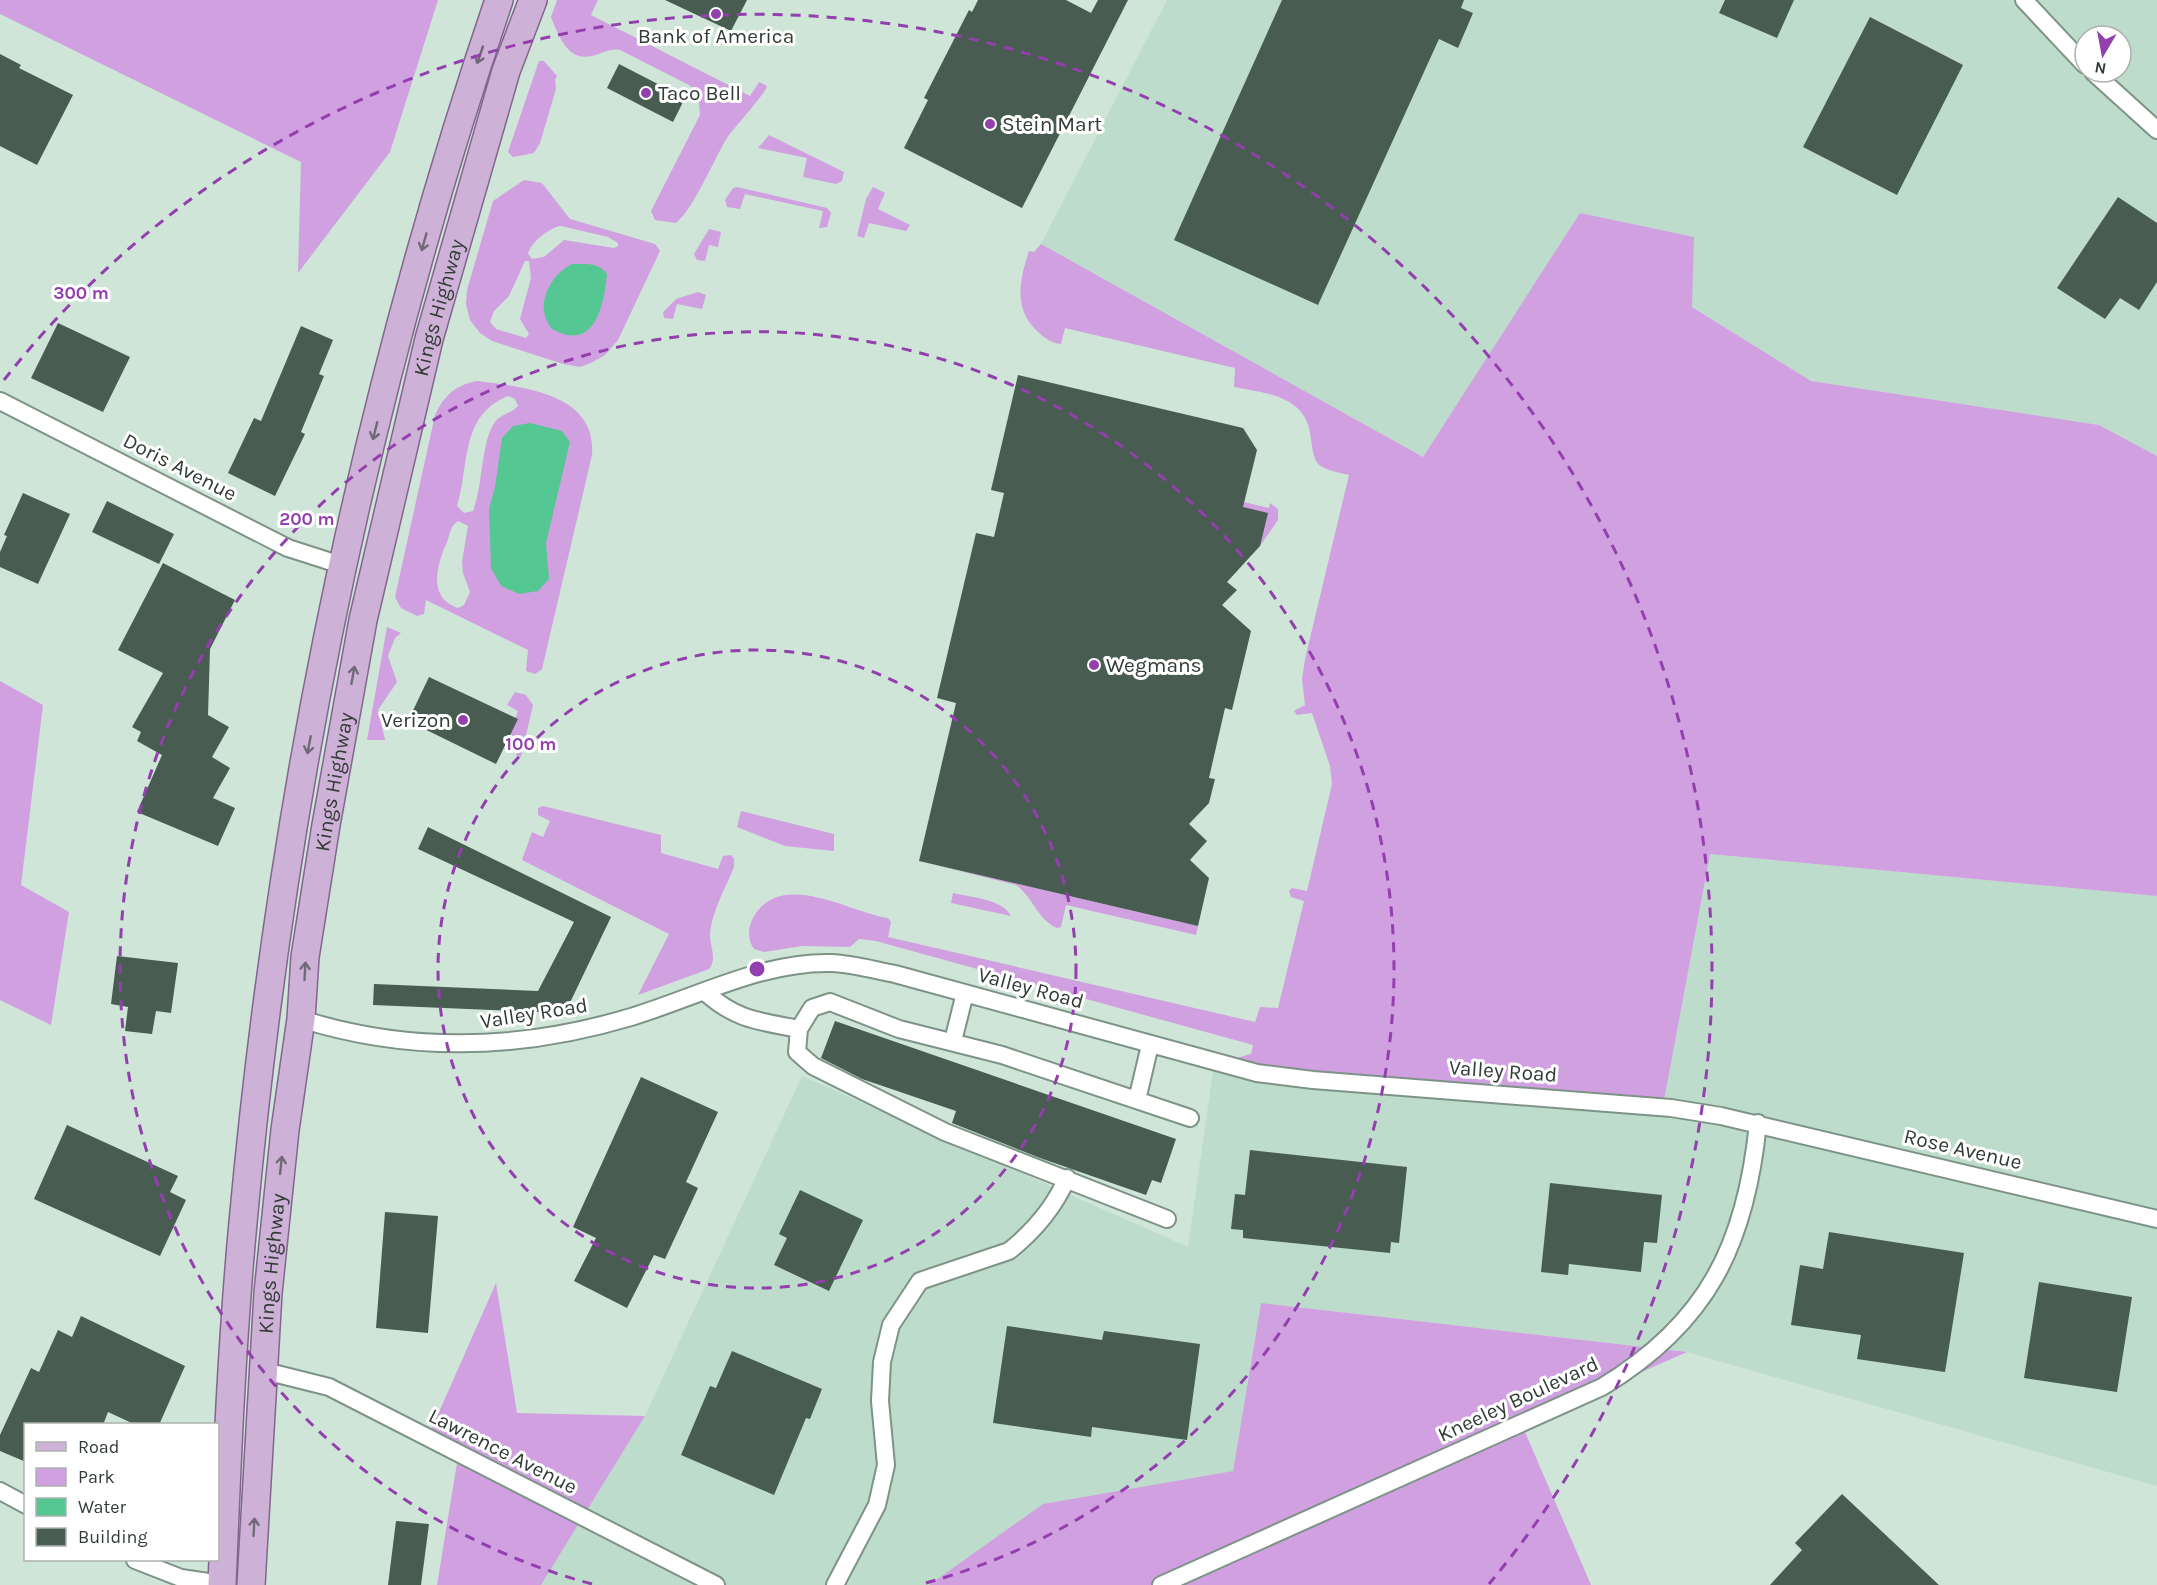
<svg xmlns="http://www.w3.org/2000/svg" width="2157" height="1585" font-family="Karla,sans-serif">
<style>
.built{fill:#bedccb;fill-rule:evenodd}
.green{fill:#d1a0e1;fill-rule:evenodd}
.water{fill:#54c792}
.building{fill:#485c51}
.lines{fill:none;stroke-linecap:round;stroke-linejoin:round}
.minor-casing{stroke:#7e9388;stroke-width:20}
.primary-casing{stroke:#82668e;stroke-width:30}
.minor{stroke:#fff;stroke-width:16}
.primary{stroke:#ceb1d7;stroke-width:27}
.oneway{stroke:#706a76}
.ring{fill:none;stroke:#933fad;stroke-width:3;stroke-dasharray:10 8}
.poi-dot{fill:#933fad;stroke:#fff;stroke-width:2}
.labels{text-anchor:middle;stroke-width:6;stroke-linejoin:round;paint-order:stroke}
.poi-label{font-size:21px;fill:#323b36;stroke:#fff;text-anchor:start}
.street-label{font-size:21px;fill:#323b36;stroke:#fff}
.centre{fill:#933fad;stroke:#fff;stroke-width:3}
.ring-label{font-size:18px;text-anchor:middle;font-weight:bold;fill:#933fad;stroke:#fff;stroke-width:6;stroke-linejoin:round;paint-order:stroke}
</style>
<rect width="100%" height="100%" fill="#cee5d8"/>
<path class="built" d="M1167 0H2157V456L2099 425 1811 381 1691 306 1581 213 1423 457 1041 244ZM2085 36H2121V72H2085Z
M1710 854 2157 896V1486L1687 1352 1261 1303 1233 1471 1044 1504 929 1585H541L645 1416 802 1076 1188 1247 1214 1064 1661 1111Z"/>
<path class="green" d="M0 0H438L390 152 298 273 301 162 0 14Z
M557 0H598L591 15 750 96 759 82 767 86C766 93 734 128 727 138 713 161 694 208 676 223L655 220 651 211 700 115 698 93 689 85 620 50C609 48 602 54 592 56 567 62 558 34 551 17Z
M539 61H544L557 76 555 80 556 89 540 143 534 153 513 157 508 152Z
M769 135 844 172 842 181 836 184 803 177 807 158 758 148Z
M524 180 542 183 570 219 655 244 660 251 618 340 605 355 591 363 580 367 563 364 492 341 480 333 470 320 466 304 467 290 493 201ZM561 226 608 237 618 243V246L614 248 564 240 544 257 532 259 528 254C530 243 550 227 561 226ZM525 261H529L531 278 520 319 529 334 526 338 496 329 490 322 494 311 509 296Z
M737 187 827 208 831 213 827 227 819 228 823 211 745 194 740 209 727 207 725 200 733 188Z
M873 187 885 193 878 209 910 225 906 231 869 223 864 238 857 236 866 199Z
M1580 213 1694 237 1692 307 1811 381 2099 425 2157 456V896L1710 854 1662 1111 1214 1064 1251 1054 1253 1045 876 941 859 939 850 947 802 946 764 952 754 949C747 939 748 928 753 918 780 868 849 912 888 918L891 922 888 937 1255 1022 1260 1007 1278 1008 1304 901 1291 897 1289 891 1292 888 1307 891 1332 784 1330 766 1312 713 1297 715 1294 711 1305 705 1302 679 1305 659 1349 475C1340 473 1330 471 1322 467 1305 456 1319 425 1295 406 1279 393 1253 391 1234 387L1235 368 1065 328 1061 344C1051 343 1043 337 1036 330 1013 307 1020 279 1029 251L1034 252 1041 244 1423 457Z
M709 229 721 232 718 247 709 245 705 261 697 260 694 254Z
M698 292 706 295 702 309 677 304 673 319 664 318 663 312 676 299Z
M477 381C523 387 597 393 592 455L542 669 535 674 526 671 528 650 426 600 424 614 417 616 401 608 395 597 435 415C443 396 457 384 477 381ZM508 396 515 399 518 406C512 413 501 414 495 422 481 441 483 486 473 511L464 513 457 506C470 466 459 416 508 396ZM458 521 468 526 462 562 463 573 470 592 464 605 458 608C427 598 437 564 447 542 450 534 450 526 458 521Z
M1244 502 1269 508 1270 503 1278 509V520L1260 546 1243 508Z
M387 627 401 633 395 638 388 656 397 682 378 710 385 740H367Z
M0 681 43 705 21 885 69 912 51 1025 0 1000Z
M515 692 526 695 533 705 521 757 516 755 518 750 506 744 518 711 507 705Z
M543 806 661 835V853L718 869 723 856 731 855 734 859V867C726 887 712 911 710 933 709 946 718 958 709 969L638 995 669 934 522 860 532 832 543 837 550 821 538 815V808Z
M741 811 834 834V851L785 846 737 827Z
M919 861 1198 926 1196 935 1066 905 1061 927 1057 928C1037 919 1033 897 1016 885Z
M953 893C970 897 1003 899 1011 916L951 903Z
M496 1283 517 1413 645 1416 541 1585H437L459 1451 428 1437Z
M1261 1303 1687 1352 1522 1425 1591 1585H929L1043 1504 1233 1471Z"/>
<path class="water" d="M572 264C585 264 599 262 607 274 604 305 595 353 552 329 533 307 550 275 572 264Z
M530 423 562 431 570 442 546 543 549 579 538 591 519 594 501 586 491 568 489 509 495 487 502 438 513 426Z"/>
<path class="building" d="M665 0H747L731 31Z
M978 0H1066L1091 13 1098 0H1128L1022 208 904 148 928 100 924 98 969 10 972 12Z
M1282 0H1464L1461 8 1473 13 1458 48 1439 39 1318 305 1174 240Z
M1725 0H1794L1777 38 1719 13Z
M1870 17 1963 65 1897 195 1803 147Z
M0 54 21 65 19 68 73 95 37 165 0 146Z
M619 64 685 98 673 122 607 88Z
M2118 197 2157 223V282L2139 310 2120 298 2105 319 2057 288Z
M58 323 130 357 103 412 31 378Z
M301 326 333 340 319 374 324 376 301 432 305 434 275 496 228 473 254 418 261 421Z
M1018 375 1243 428 1257 450 1243 507 1268 513 1260 546 1227 582 1237 590 1222 605 1251 631 1232 710 1225 708 1209 778 1215 779 1209 803 1189 824 1207 841 1190 860 1209 878 1198 926 919 861 956 703 937 698 976 533 994 537 1004 493 991 490Z
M23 493 70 514 38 584 0 567V552L7 536 4 535Z
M107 501 174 534 159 564 92 532Z
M163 563 235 600 210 649 208 715 229 727 212 757 230 768 213 798 235 808 218 846 137 812 162 755 137 741 141 732 132 727 163 673 118 650Z
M429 677 518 719 496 764 408 721Z
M428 827 611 917 565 1013 373 1005 374 984 538 991 574 922 418 849Z
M117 956 178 963 171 1013 156 1011 152 1034 125 1031 128 1007 111 1004Z
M835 1021 1176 1139 1161 1183 1152 1180 1146 1195 1040 1158 952 1123 956 1111 862 1079 821 1058Z
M641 1077 718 1112 686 1182 698 1188 665 1259 654 1255 627 1308 574 1281 596 1238 573 1227Z
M67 1125 178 1176 170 1192 186 1200 160 1256 34 1199Z
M1250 1150 1407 1167 1399 1243 1391 1242 1390 1253 1243 1238V1230L1231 1229 1235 1194 1245 1195Z
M1550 1183 1662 1195 1657 1243 1644 1242 1641 1272 1569 1264 1568 1275 1541 1272Z
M800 1190 863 1220 829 1291 774 1265 787 1238 779 1234Z
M385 1212 438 1216 428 1333 376 1328Z
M1829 1232 1964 1253 1945 1372 1857 1359 1861 1335 1791 1325 1800 1265 1823 1269Z
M2039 1282 2132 1297 2117 1392 2024 1378Z
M81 1316 185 1366 159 1425H136L108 1412 103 1425H26V1462L0 1451V1435L31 1368 39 1372 58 1330 72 1337Z
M1007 1326 1102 1340 1104 1331 1200 1344 1187 1440 1092 1427 1091 1437 993 1423Z
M732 1351 822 1389 810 1419 806 1418 774 1495 681 1455 710 1386 716 1388Z
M1842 1494 1939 1585H1770L1802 1550 1795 1543Z
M396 1521 429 1524 421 1585H388Z"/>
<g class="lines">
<defs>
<path id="minor" d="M2024 0 2085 65
M2093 72 2157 130
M0 401 288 548 344 566
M705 992C736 1020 758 1021 799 1029L797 1052 813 1066 945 1132 1167 1219
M301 1019C412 1054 521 1050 631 1017 697 997 763 961 832 963 853 964 874 970 895 974L1257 1073 1313 1080 1671 1108 1721 1116 2157 1219
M799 1029 812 1008 830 1002 899 1029 1002 1055 1190 1118
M953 1041 965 993
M1137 1100 1150 1045
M265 1371 329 1387 716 1585
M0 1491 26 1505
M135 1560 181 1578 222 1584
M835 1585 877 1505 886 1465 880 1401 882 1362 891 1325 920 1281 1009 1251C1034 1231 1054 1208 1067 1178
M1161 1585 1602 1387C1708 1323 1746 1244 1758 1123"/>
<g id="primary">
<path d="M222 1585C227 1461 232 1336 244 1212 282 801 366 391 499 0"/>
<path id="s1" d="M251 1585 268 1293 285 1130 301 1019 305 957 326 825 363 620 429 339 506 71 533 0"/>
</g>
</defs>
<use href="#minor" class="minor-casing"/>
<use href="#primary" class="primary-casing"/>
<use href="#minor" class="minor"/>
<use href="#primary" class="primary"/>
</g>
<defs><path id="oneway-shaft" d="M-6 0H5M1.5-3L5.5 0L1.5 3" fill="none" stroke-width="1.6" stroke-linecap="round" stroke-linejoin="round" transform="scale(1.5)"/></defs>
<g class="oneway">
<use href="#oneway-shaft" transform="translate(480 55) rotate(109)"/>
<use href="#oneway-shaft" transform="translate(424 242) rotate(106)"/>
<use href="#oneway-shaft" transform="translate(375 431) rotate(104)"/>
<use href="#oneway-shaft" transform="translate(353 675) rotate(-80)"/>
<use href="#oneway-shaft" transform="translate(309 745) rotate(101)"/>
<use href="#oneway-shaft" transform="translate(305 971) rotate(-87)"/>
<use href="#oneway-shaft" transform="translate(281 1165) rotate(-84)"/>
<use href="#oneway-shaft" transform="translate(254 1527) rotate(-87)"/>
</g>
<g class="ring">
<circle cx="757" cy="969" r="319"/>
<path d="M592 1584A637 637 0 1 1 922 1584"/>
<path d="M4 380A956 956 0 1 1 1489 1584"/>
</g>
<g class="poi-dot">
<circle cx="716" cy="14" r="6"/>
<circle cx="646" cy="93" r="6"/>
<circle cx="990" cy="124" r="6"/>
<circle cx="1094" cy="665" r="6"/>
<circle cx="463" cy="720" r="6"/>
</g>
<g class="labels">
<g class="poi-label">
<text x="716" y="43" text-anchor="middle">Bank of America</text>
<text x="658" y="100">Taco Bell</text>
<text x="1002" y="131">Stein Mart</text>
<text x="1106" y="672">Wegmans</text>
<text x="451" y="727" text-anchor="end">Verizon</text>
</g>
<g class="street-label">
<text dy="7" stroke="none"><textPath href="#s1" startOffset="1294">Kings Highway</textPath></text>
<text transform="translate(180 467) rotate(27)" y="7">Doris Avenue</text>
<text dy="7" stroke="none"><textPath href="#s1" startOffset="808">Kings Highway</textPath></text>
<text transform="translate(1031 988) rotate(15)" y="7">Valley Road</text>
<text transform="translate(534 1013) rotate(-9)" y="7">Valley Road</text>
<text transform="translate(1503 1071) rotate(4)" y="7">Valley Road</text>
<text transform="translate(1963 1149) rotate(13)" y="7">Rose Avenue</text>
<text dy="7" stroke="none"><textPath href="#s1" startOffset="322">Kings Highway</textPath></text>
<text transform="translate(1518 1399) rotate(-25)" y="7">Kneeley Boulevard</text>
<text transform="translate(503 1451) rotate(27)" y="7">Lawrence Avenue</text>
</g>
</g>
<circle cx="757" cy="969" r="9" class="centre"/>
<g class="ring-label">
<text x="81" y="299">300 m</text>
<text x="307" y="525">200 m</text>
<text x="531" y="750">100 m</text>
</g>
<rect x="24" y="1423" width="195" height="138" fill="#ffffff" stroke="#adb1af" stroke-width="1.5"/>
<rect x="36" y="1442" width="30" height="9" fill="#ceb1d7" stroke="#adb1af" stroke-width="1.5"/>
<text x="78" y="1453" font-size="18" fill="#323b36">Road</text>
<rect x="36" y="1468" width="30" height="18" fill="#d1a0e1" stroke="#adb1af" stroke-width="1.5"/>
<text x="78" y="1483" font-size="18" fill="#323b36">Park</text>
<rect x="36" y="1498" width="30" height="18" fill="#54c792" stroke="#adb1af" stroke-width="1.5"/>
<text x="78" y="1513" font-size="18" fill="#323b36">Water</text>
<rect x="36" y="1528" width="30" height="18" fill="#485c51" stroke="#adb1af" stroke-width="1.5"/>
<text x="78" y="1543" font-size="18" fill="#323b36">Building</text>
<g transform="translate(2103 54) rotate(190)"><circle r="28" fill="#ffffff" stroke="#adb1af" stroke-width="1.5"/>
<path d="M0-4.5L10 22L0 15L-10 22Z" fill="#933fad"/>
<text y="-9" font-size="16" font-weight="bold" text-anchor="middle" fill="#323b36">N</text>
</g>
</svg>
